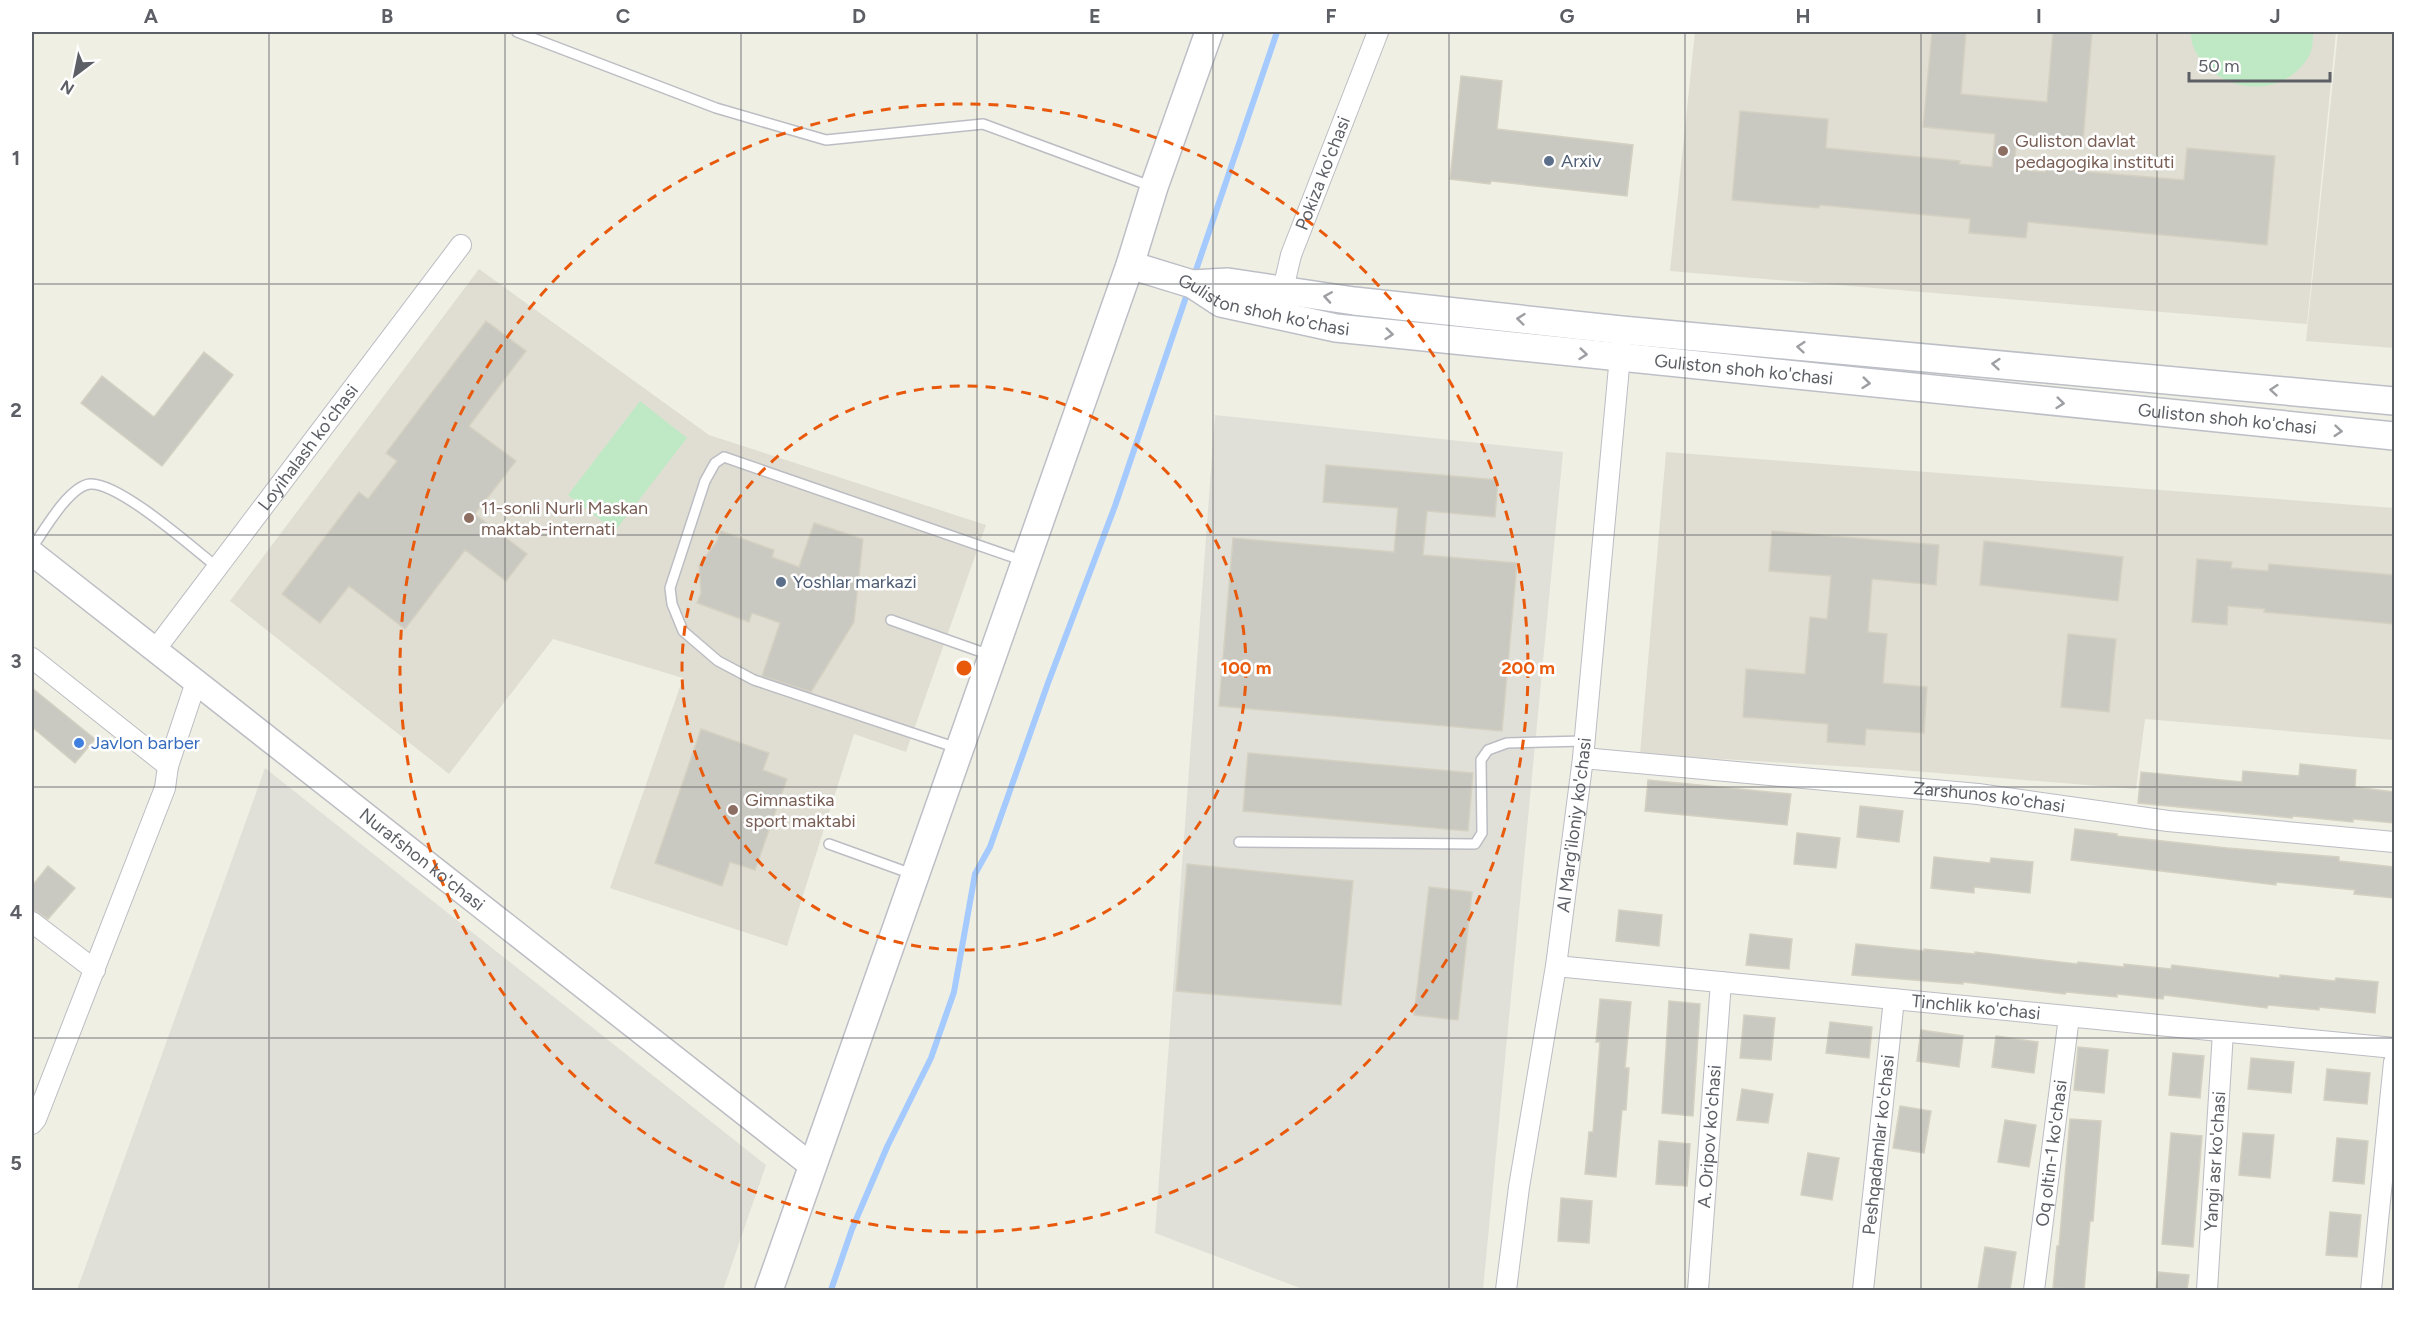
<svg xmlns="http://www.w3.org/2000/svg" width="2426" height="1322" font-family="Figtree,sans-serif">
<style>
.industrial{fill:#e0e0d8}
.education{fill:#e0ded2}
.green{fill:#bfe9c5}
.lines{fill:none;stroke-linecap:round;stroke-linejoin:round}
.stream{stroke:#a4caff;stroke-width:6}
.building{fill:#cac9c1;stroke:#d5d1c2;stroke-width:1.5}
.service-casing{stroke:#bbbdc3;stroke-width:12}
.minor-casing{stroke:#bbbdc3;stroke-width:22}
.tertiary-casing{stroke:#bbbdc3;stroke-width:27}
.secondary-casing{stroke:#bcbfc6;stroke-width:30}
.service{stroke:#fff;stroke-width:9}
.minor{stroke:#fff;stroke-width:20}
.tertiary{stroke:#fff;stroke-width:24}
.secondary{stroke:#fff;stroke-width:27}
.oneway{stroke:#9d9fa3}
.grid{fill:none;stroke:#5c5f65;stroke-width:1.5;stroke-opacity:0.55}
.ring{fill:none;stroke:#e8590c;stroke-width:3;stroke-dasharray:10 8}
.education-dot{fill:#8d6e63;stroke:#fff;stroke-width:2}
.service-dot{fill:#5c6f8a;stroke:#fff;stroke-width:2}
.shop-dot{fill:#3f7fe0;stroke:#fff;stroke-width:2}
.labels{text-anchor:middle;stroke-width:5;stroke-linejoin:round;paint-order:stroke}
.education-label{font-size:18px;fill:#785e54;stroke:#fff;text-anchor:start}
.service-label{font-size:18px;fill:#4e5e75;stroke:#fff;text-anchor:start}
.street-label{font-size:18px;fill:#5c5f65;stroke:#fff}
.shop-label{font-size:18px;fill:#366cbe;stroke:#fff;text-anchor:start}
.centre{fill:#e8590c;stroke:#fff;stroke-width:3}
.ring-label{font-size:18px;text-anchor:middle;font-weight:bold;fill:#e8590c;stroke:#fff;stroke-width:5;stroke-linejoin:round;paint-order:stroke}
.neatline{fill:none;stroke:#5c5f65;stroke-width:2}
.grid-label{font-size:20px;text-anchor:middle;font-weight:bold;fill:#5c5f65}
</style>
<rect width="100%" height="100%" fill="#efefe4"/>
<path class="industrial" d="M1215 415 1563 452 1483 1290H1305L1155 1233Z
M265 768 766 1165 723 1290H77Z"/>
<path class="education" d="M1695 32H2336L2307 324 1670 271Z
M2338 32H2394V348L2306 341Z
M479 269 709 435 986 525 906 752 854 734 787 946 610 888 683 678 553 639 449 774 230 601Z
M1666 452 2394 508V740L2145 719 2136 789 1888 769 1640 754Z"/>
<path class="green" d="M2191 32H2313C2313 38 2313 48 2310 54 2290 93 2237 96 2208 68 2198 58 2190 46 2191 32Z
M640 401 687 438 615 531 568 495Z"/>
<g class="lines">
<path class="stream" d="M1194 276 1277 32
M831 1290 852 1229 887 1147 931 1058 954 992 975 874 990 847 1048 683 1115 506 1188 291"/>
</g>
<path class="building" d="M1932 32H1966L1961 94 2047 102 2053 32H2092L2083 142 2017 136 2014 169 2045 172V168L2184 180 2187 148 2275 156 2267 245 2028 222 2026 238 1969 233 1970 219 1820 205 1819 208 1732 200 1740 111 1828 119 1826 148 1960 161 1959 164 1992 167 1995 134 1923 127Z
M1461 76 1502 81 1497 129 1633 145 1627 196 1491 181 1490 184 1450 179Z
M486 321 526 351 469 426 516 461 475 514 527 554 506 581 465 550 405 629 349 586 320 623 282 594 359 492 368 499 397 461 386 453Z
M204 352 233 375 162 466 81 403 102 376 154 417Z
M1326 465 1498 480 1495 517 1427 511 1423 555 1517 563 1502 731 1219 706 1233 538 1394 552 1398 508 1323 502Z
M814 523 863 539 854 622 811 692 762 676 780 623 752 613 749 622 697 603 701 593 699 565 717 541 721 531 774 550 772 557 799 567Z
M1772 531 1939 545 1936 585 1872 579 1868 632 1887 634 1883 683 1927 687 1924 733 1866 729 1865 745 1827 742 1828 724 1743 717 1746 669 1805 674 1810 617 1827 619 1831 576 1769 571Z
M1984 541 2123 557 2118 601 1980 585Z
M2197 559 2232 562 2231 568 2268 571 2269 564 2394 575V624L2264 612 2265 609 2228 606 2227 625 2192 622Z
M2068 634 2116 639 2109 712 2061 707Z
M32 688 95 739 75 763 32 727Z
M701 729 769 753 763 770 787 779 755 870 730 862 722 886 655 863Z
M1248 753 1473 773 1468 831 1243 811Z
M2300 764 2356 770 2355 787 2394 792V823L2353 819V822L2293 816 2292 818 2138 803 2141 772 2242 782 2243 771 2299 776Z
M1648 780 1791 794 1787 825 1645 811Z
M1860 806 1903 811 1899 842 1857 837Z
M2075 829 2117 834V836L2227 848 2339 857V861L2394 867V898L2354 894 2355 890 2276 882V885L2071 860Z
M1797 833 1840 838 1836 868 1794 864Z
M1934 857 1990 863 1991 858 2033 862 2030 893 1974 887V893L1931 888Z
M1187 864 1353 881 1341 1005 1176 991Z
M48 866 75 888 48 919 32 909V886Z
M1429 887 1472 892 1458 1020 1414 1015Z
M1619 910 1662 915 1659 946 1616 941Z
M1750 934 1792 939 1789 969 1746 965Z
M1856 944 1924 951V949L1975 954V952L2077 964 2078 962 2124 967V964L2171 969 2172 965 2280 978V975L2335 981 2336 978 2378 982 2375 1013 2319 1007V1010L2268 1005 2267 1008 2164 995 2163 999 2117 994V997L2066 992 2065 994 1963 982V984L1852 975Z
M1600 999 1631 1002 1625 1068H1629L1626 1110H1622L1616 1177 1585 1174 1589 1132H1593L1600 1042H1596Z
M1669 1001 1700 1004 1693 1116 1662 1113Z
M1744 1015 1775 1018 1771 1060 1740 1058Z
M1830 1022 1872 1027 1869 1058 1826 1053Z
M1921 1030 1963 1036 1959 1067 1917 1061Z
M1996 1036 2038 1042 2034 1073 1992 1067Z
M2078 1047 2108 1050 2104 1093 2074 1090Z
M2173 1053 2204 1056 2200 1098 2169 1095Z
M2251 1058 2294 1062 2291 1093 2248 1089Z
M2327 1069 2370 1073 2367 1104 2324 1100Z
M1742 1089 1773 1094 1768 1123 1737 1120Z
M1900 1106 1931 1111 1924 1153 1893 1148Z
M2070 1119 2101 1121 2093 1221H2090L2084 1290 2053 1288 2057 1246H2059Z
M2005 1120 2036 1125 2029 1167 1998 1162Z
M2171 1133 2202 1136 2193 1247 2162 1244Z
M2243 1133 2274 1135 2270 1178 2239 1175Z
M2337 1138 2368 1141 2364 1184 2333 1181Z
M1659 1141 1690 1144 1687 1186 1656 1184Z
M1808 1153 1839 1158 1832 1200 1801 1195Z
M1561 1198 1592 1201 1589 1243 1558 1241Z
M2330 1212 2361 1215 2357 1257 2326 1255Z
M1985 1247 2016 1252 2010 1290 1978 1289Z
M2158 1272 2189 1275 2187 1290H2156Z"/>
<g class="lines">
<defs>
<path id="service" d="M517 32 716 108 826 140 983 124 1153 187
M32 548C43 532 69 486 90 484 119 482 193 548 217 567
M891 620 990 655
M957 748 754 680 718 661 683 631 672 604 670 588 705 481 715 463 724 457 1024 561
M1239 842 1475 844 1482 833 1481 760 1488 750 1507 743 1584 741
M829 844 912 874"/>
<g id="minor">
<path id="s1" d="M1280 302 1291 255 1378 32"/>
<path id="s2" d="M155 650 461 245"/>
<path d="M32 658 168 766"/>
<path id="s3" d="M1583 758 1978 794 2168 821 2394 842"/>
<path d="M32 922 95 970"/>
<path id="s4" d="M1556 966 2394 1048"/>
<path d="M32 1124 36 1119 165 788 168 766 196 682"/>
<path id="s5" d="M1506 1290 1519 1187 1556 966 1583 758 1621 345"/>
<path id="s6" d="M1698 1290 1721 982"/>
<path id="s7" d="M1863 1290 1894 999"/>
<path id="s8" d="M2034 1290 2069 1017"/>
<path id="s9" d="M2207 1290 2223 1032"/>
<path d="M2371 1290 2394 1062"/>
</g>
<g id="tertiary">
<path id="s10" d="M32 553 812 1166"/>
</g>
<g id="secondary">
<path id="s11" d="M1130 265 1192 284 1221 303 1336 328 2394 436"/>
<path d="M1192 284 1228 282 1354 301 1621 330 2394 401"/>
<path d="M769 1290 1130 265 1154 187 1209 32"/>
</g>
</defs>
<use href="#service" class="service-casing"/>
<use href="#minor" class="minor-casing"/>
<use href="#tertiary" class="tertiary-casing"/>
<use href="#secondary" class="secondary-casing"/>
<use href="#service" class="service"/>
<use href="#minor" class="minor"/>
<use href="#tertiary" class="tertiary"/>
<use href="#secondary" class="secondary"/>
</g>
<defs><path id="oneway-chevron" d="M-2-3.5L2.5 0L-2 3.5" fill="none" stroke-width="1.6" stroke-linecap="round" stroke-linejoin="round" transform="scale(1.5)"/></defs>
<g class="oneway">
<use href="#oneway-chevron" transform="translate(1328 297) rotate(-171)"/>
<use href="#oneway-chevron" transform="translate(1521 319) rotate(-174)"/>
<use href="#oneway-chevron" transform="translate(1389 334) rotate(6)"/>
<use href="#oneway-chevron" transform="translate(1801 347) rotate(-175)"/>
<use href="#oneway-chevron" transform="translate(1583 354) rotate(6)"/>
<use href="#oneway-chevron" transform="translate(1996 364) rotate(-175)"/>
<use href="#oneway-chevron" transform="translate(1866 383) rotate(6)"/>
<use href="#oneway-chevron" transform="translate(2274 390) rotate(-175)"/>
<use href="#oneway-chevron" transform="translate(2060 403) rotate(6)"/>
<use href="#oneway-chevron" transform="translate(2338 431) rotate(5)"/>
</g>
<path class="grid" d="M269 32V1290M505 32V1290M741 32V1290M977 32V1290M1213 32V1290M1449 32V1290M1685 32V1290M1921 32V1290M2157 32V1290M32 284H2394M32 535H2394M32 787H2394M32 1038H2394"/>
<g class="ring">
<circle cx="964" cy="668" r="282"/>
<circle cx="964" cy="668" r="564"/>
</g>
<g class="education-dot">
<circle cx="2003" cy="151" r="6"/>
<circle cx="469" cy="518" r="6"/>
<circle cx="733" cy="810" r="6"/>
</g>
<g class="service-dot">
<circle cx="1549" cy="161" r="6"/>
<circle cx="781" cy="582" r="6"/>
</g>
<circle class="shop-dot" cx="79" cy="743" r="6"/>
<g class="labels">
<g class="education-label">
<text x="2015" y="147">Guliston davlat<tspan x="2015" dy="21">pedagogika instituti</tspan></text>
<text x="481" y="514">11-sonli Nurli Maskan<tspan x="481" dy="21">maktab-internati</tspan></text>
<text x="745" y="806">Gimnastika<tspan x="745" dy="21">sport maktabi</tspan></text>
</g>
<g class="service-label">
<text x="1561" y="167">Arxiv</text>
<text x="793" y="588">Yoshlar markazi</text>
</g>
<g class="street-label">
<text dy="6" stroke="none"><textPath href="#s1" startOffset="136">Pokiza ko'chasi</textPath></text>
<text dy="6" stroke="none"><textPath href="#s11" startOffset="141">Guliston shoh ko'chasi</textPath></text>
<text dy="6" stroke="none"><textPath href="#s11" startOffset="627">Guliston shoh ko'chasi</textPath></text>
<text dy="6" stroke="none"><textPath href="#s11" startOffset="1113">Guliston shoh ko'chasi</textPath></text>
<text dy="6" stroke="none"><textPath href="#s2" startOffset="254">Loyihalash ko'chasi</textPath></text>
<text dy="6" stroke="none"><textPath href="#s3" startOffset="408">Zarshunos ko'chasi</textPath></text>
<text dy="6" stroke="none"><textPath href="#s5" startOffset="470">Al Marg'iloniy ko'chasi</textPath></text>
<text dy="6" stroke="none"><textPath href="#s10" startOffset="496">Nurafshon ko'chasi</textPath></text>
<text dy="6" stroke="none"><textPath href="#s4" startOffset="422">Tinchlik ko'chasi</textPath></text>
<text dy="6" stroke="none"><textPath href="#s6" startOffset="154">A. Oripov ko'chasi</textPath></text>
<text dy="6" stroke="none"><textPath href="#s7" startOffset="146">Peshqadamlar ko'chasi</textPath></text>
<text dy="6" stroke="none"><textPath href="#s8" startOffset="138">Oq oltin-1 ko'chasi</textPath></text>
<text dy="6" stroke="none"><textPath href="#s9" startOffset="129">Yangi asr ko'chasi</textPath></text>
</g>
<g class="shop-label">
<text x="91" y="749">Javlon barber</text>
</g>
</g>
<circle cx="964" cy="668" r="9" class="centre"/>
<g class="ring-label">
<text x="1246" y="674">100 m</text>
<text x="1528" y="674">200 m</text>
</g>
<rect width="2426" height="1322" fill="none" stroke="#ffffff" stroke-width="66"/>
<g transform="translate(75 75) rotate(212)" stroke="#ffffff" stroke-width="4.5" paint-order="stroke">
<path d="M0-4.5L10 22L0 15L-10 22Z" fill="#5c5f65"/>
<text y="-9" font-size="16" font-weight="bold" text-anchor="middle" fill="#5c5f65">N</text>
</g>
<path d="M2189 72v9h141v-9" fill="none" stroke="#5c5f65" stroke-width="3"/>
<text x="2198" y="72" font-size="18" fill="#5c5f65" stroke="#ffffff" stroke-width="4.5" paint-order="stroke">50 m</text>
<rect x="33" y="33" width="2360" height="1256" class="neatline"/>
<g class="grid-label">
<text x="151" y="23">A</text>
<text x="387" y="23">B</text>
<text x="623" y="23">C</text>
<text x="859" y="23">D</text>
<text x="1095" y="23">E</text>
<text x="1331" y="23">F</text>
<text x="1567" y="23">G</text>
<text x="1803" y="23">H</text>
<text x="2039" y="23">I</text>
<text x="2275" y="23">J</text>
<text x="16" y="165">1</text>
<text x="16" y="417">2</text>
<text x="16" y="668">3</text>
<text x="16" y="919">4</text>
<text x="16" y="1170">5</text>
</g>
</svg>
